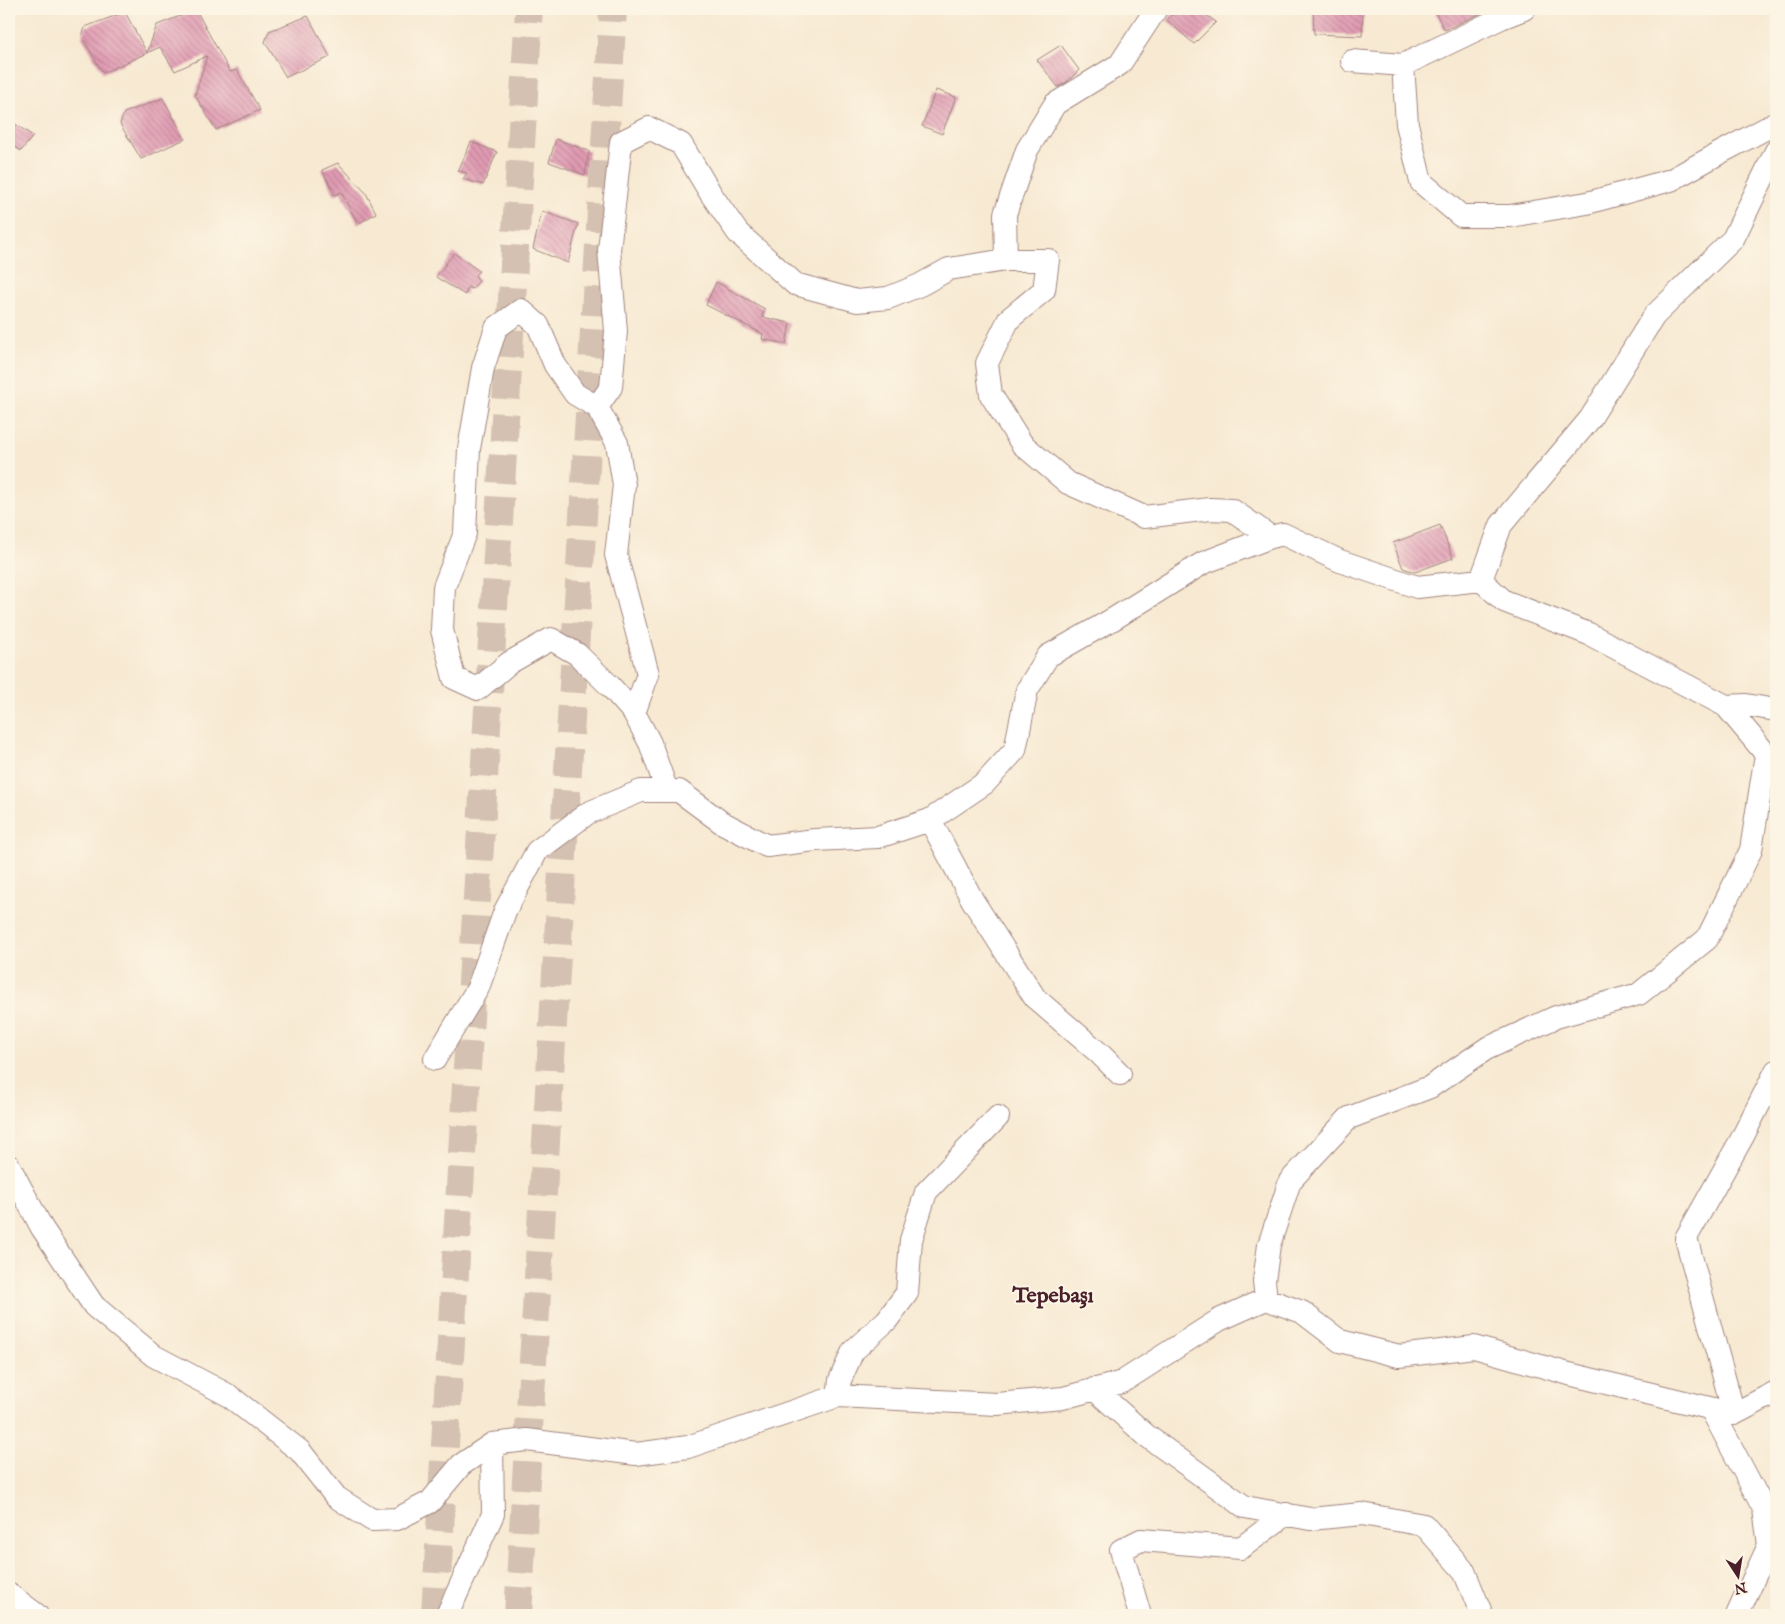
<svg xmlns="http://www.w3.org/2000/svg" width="1785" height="1624" font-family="'IM FELL English',serif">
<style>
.building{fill:url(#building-back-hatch)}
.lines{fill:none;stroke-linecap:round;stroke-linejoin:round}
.highway-tunnel{stroke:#d4c1b1;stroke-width:28;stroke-dasharray:28 14;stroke-linecap:butt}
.minor-casing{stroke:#a0847e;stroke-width:24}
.minor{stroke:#fff;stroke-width:22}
.labels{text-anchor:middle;stroke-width:4;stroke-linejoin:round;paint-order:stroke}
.district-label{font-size:22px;font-weight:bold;fill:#4a1f2b;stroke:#fcf5e5}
</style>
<defs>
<pattern id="building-back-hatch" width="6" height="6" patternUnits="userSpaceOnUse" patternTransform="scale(1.25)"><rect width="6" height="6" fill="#e19bb3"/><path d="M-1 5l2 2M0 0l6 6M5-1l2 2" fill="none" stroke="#b87e92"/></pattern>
</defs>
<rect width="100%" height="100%" fill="#fcf5e5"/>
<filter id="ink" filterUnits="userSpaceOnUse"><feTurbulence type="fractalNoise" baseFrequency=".02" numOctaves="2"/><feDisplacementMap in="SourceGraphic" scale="10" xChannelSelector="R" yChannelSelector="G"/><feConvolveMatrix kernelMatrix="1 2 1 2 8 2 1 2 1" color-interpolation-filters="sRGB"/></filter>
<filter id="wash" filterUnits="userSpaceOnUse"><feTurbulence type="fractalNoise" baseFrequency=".0096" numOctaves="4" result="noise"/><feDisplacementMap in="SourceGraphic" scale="20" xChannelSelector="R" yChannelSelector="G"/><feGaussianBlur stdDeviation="1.12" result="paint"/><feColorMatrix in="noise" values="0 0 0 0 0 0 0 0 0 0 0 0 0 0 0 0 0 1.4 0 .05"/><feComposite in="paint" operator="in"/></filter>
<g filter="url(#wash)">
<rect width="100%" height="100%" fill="#f7e9d2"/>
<g id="blocks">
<path class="building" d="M1177 9H1198L1216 22 1194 44 1167 20Z
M1313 9H1363L1362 36 1314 34Z
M1433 9H1490L1445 30Z
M196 10 230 72 237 70 260 110 216 130 195 95 207 56 175 71 160 47 147 53 157 25Z
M125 12 147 53 103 73 82 37 85 27Z
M308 16 330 57 286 77 265 42 269 31Z
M1061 45 1079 70 1068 81 1058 87 1037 60Z
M936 90 956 97 942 134 922 126Z
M163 98 185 139 141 159 120 124 124 113Z
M9 120 33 136 21 151 9 143Z
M556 139 589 151 585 175 549 162Z
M471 142 497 152 483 185 463 179 467 173 458 171Z
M338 163 366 193 376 213 358 224 341 192 335 195 322 170Z
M542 211 578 224 568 263 533 249Z
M454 253 479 271 475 275 479 281 472 289 468 287 465 295 436 277Z
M716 282 765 309 762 317 790 323 786 344 762 339 763 334 706 305Z
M1440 525 1453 558 1415 572 1403 568 1393 543Z"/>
</g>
</g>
<g filter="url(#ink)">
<use href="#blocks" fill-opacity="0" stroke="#a0847e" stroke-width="1"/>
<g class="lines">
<path class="highway-tunnel" d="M435 1615 529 9
M518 1615 613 9"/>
<defs>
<path id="minor" d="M1352 61 1403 65 1501 18 1524 9
M1403 65 1407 124 1421 182 1461 216H1510L1587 203 1671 180 1716 155 1776 123
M1006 260 1005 214 1027 150 1055 104 1120 64 1156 9
M597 407 617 443 624 485 616 555 648 674 634 713
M1726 706 1746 705 1776 710
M667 791 650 743 634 713 610 686 577 654 551 639 509 663 478 689 454 678 442 630 444 587 465 533 469 449 483 368 496 328 521 310 538 325 555 365 575 394 597 407 611 387 616 331 609 250 621 142 649 128 681 144 711 194 738 233 795 284 857 301 888 298 920 285 949 269 1006 260H1048L1044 290 1009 319 987 363 991 395 1022 444 1068 483 1144 517 1210 509 1232 510 1271 537
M930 820 973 901 1035 998 1099 1053 1120 1074
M435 1059 478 988 505 911 537 851 588 813 641 791H679L721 822 767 846 815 840 878 837 930 820 985 783 1015 750 1027 690 1048 656 1115 618 1203 563 1271 537 1283 534 1340 561 1417 587 1481 580
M9 1166 42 1228 94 1306 154 1356 228 1395 300 1451 336 1497 372 1520 397 1519 430 1502 461 1465 492 1444 527 1440 636 1454 688 1447 838 1396 997 1404 1063 1398 1122 1382 1219 1320 1266 1299 1302 1312 1340 1341 1399 1356 1474 1347 1569 1374 1734 1414 1776 1392
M1266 1299 1264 1281 1269 1245 1290 1181 1349 1118 1430 1087 1486 1049 1556 1017 1639 994 1707 939 1751 850 1766 754 1726 706 1589 634 1504 601 1481 580 1501 525 1590 419 1654 316 1733 239 1776 151
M1094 1389 1147 1436 1245 1507 1310 1519 1362 1514 1424 1525 1464 1571 1482 1615
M838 1396 840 1380 853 1351 887 1320 907 1293 911 1240 926 1192 998 1117
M1711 1409 1764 1509 1769 1545 1737 1615
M1734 1414 1686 1238 1742 1138 1776 1071
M9 1594 37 1615
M447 1615 493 1514 492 1444
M1140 1615 1121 1550 1141 1540 1241 1548 1286 1514"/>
</defs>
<use href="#minor" class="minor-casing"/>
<use href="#minor" class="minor"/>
</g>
</g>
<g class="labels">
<g class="district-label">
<text x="1053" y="1302">Tepebaşı</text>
</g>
</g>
<rect width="1785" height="1624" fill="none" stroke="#fcf5e5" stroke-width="30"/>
<g transform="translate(1738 1576) rotate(168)" stroke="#fcf5e5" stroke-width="4" paint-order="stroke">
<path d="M0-4L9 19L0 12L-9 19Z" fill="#4a1f2b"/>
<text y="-8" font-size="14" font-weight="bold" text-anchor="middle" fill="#4a1f2b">N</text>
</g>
</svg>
